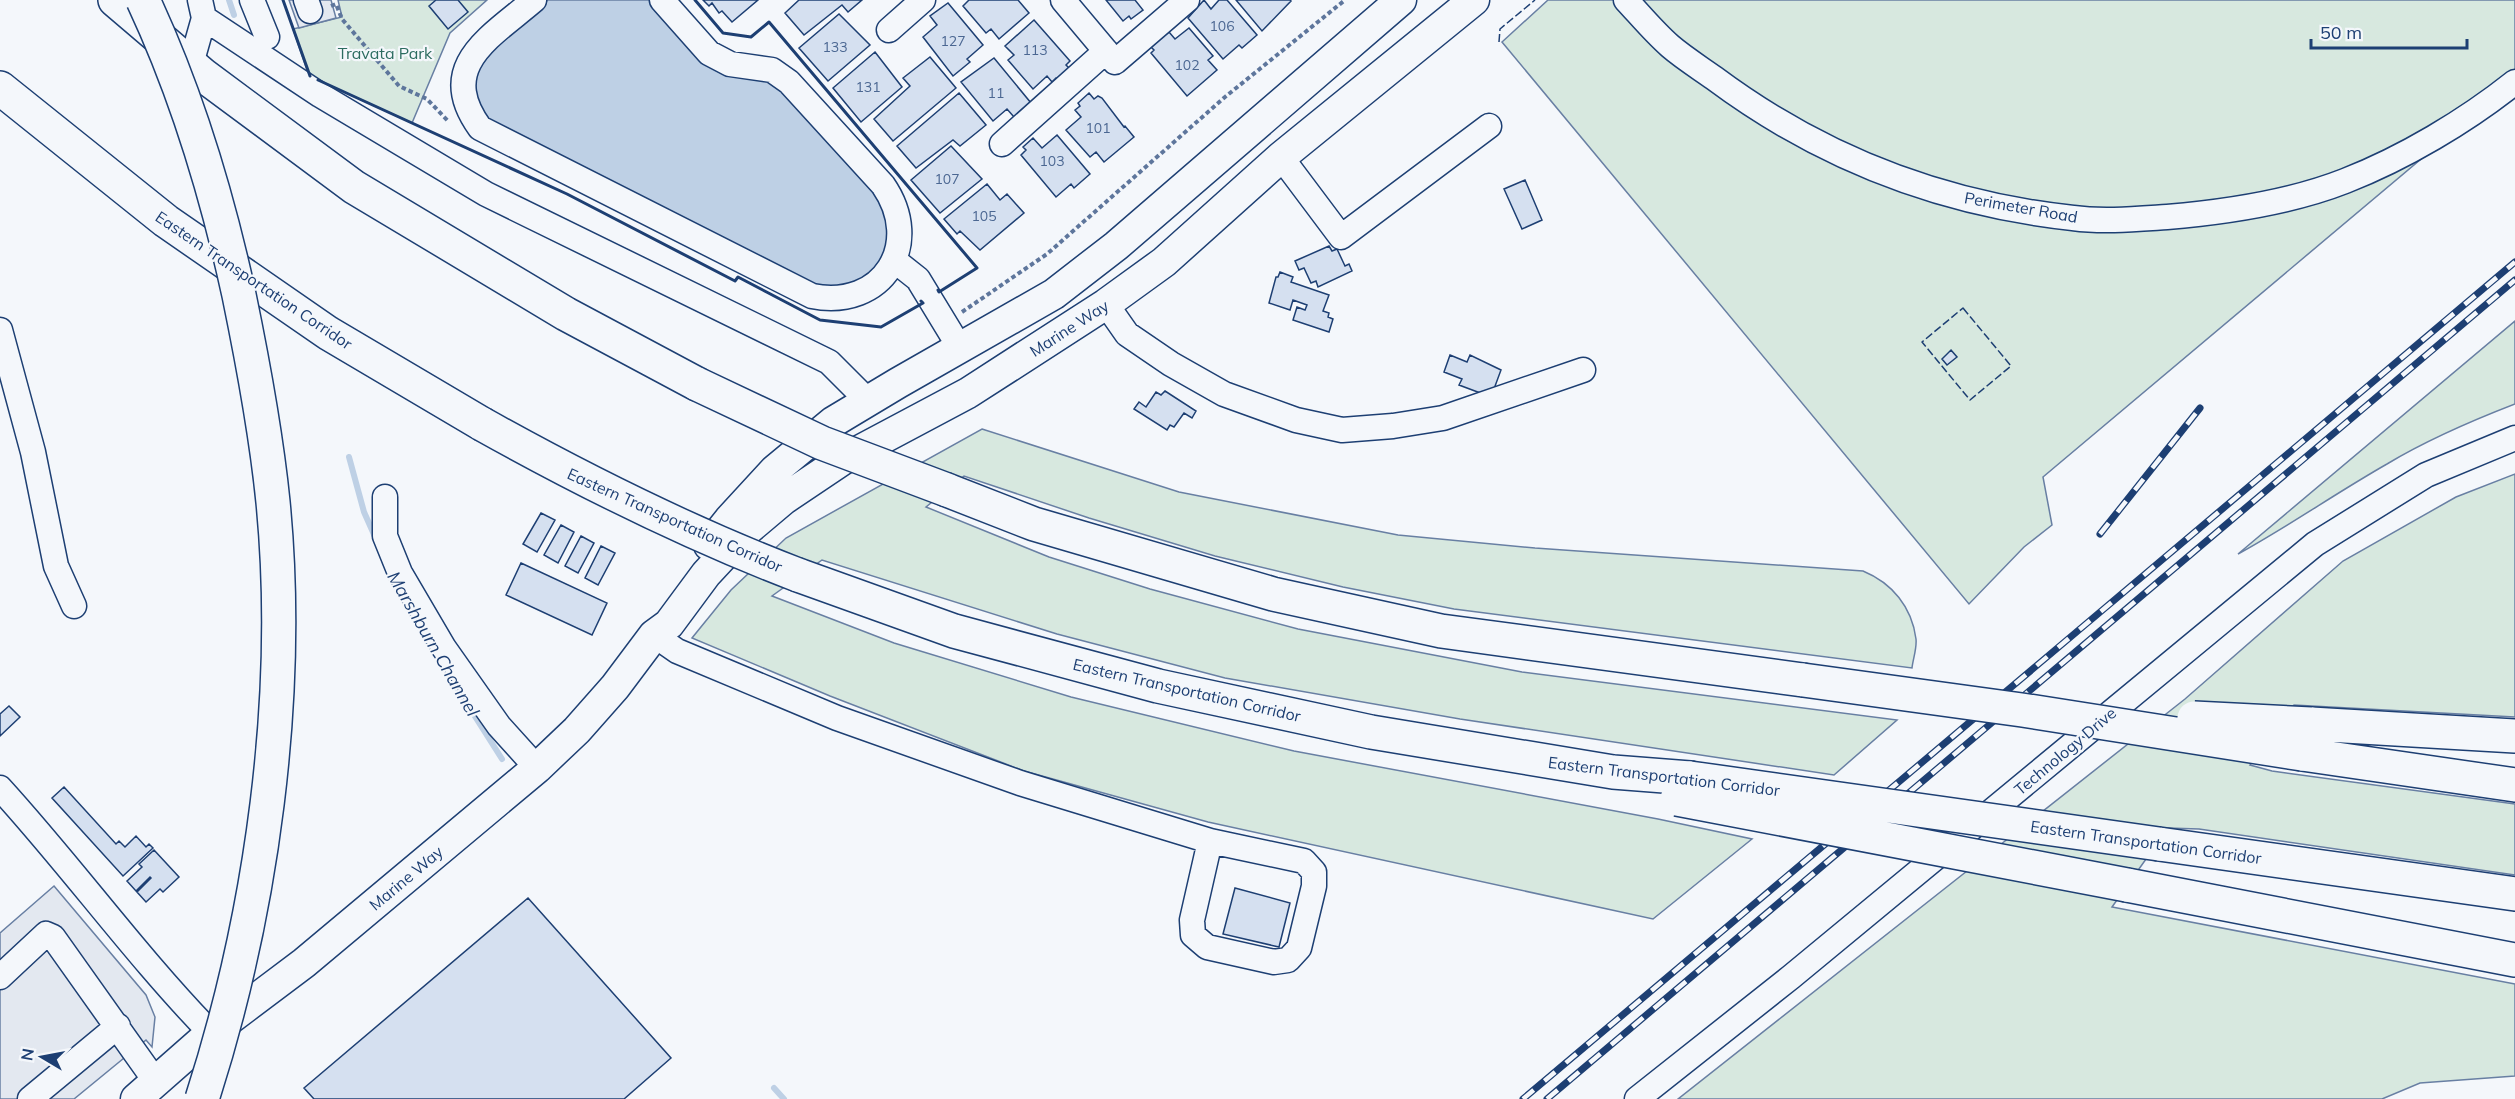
<svg xmlns="http://www.w3.org/2000/svg" width="2515" height="1099" font-family="Mulish,sans-serif">
<style>
.green{fill:#d7e8df;stroke:#687fa3;stroke-width:1.5}
.parking{fill:#e3e8f0;stroke:#687fa3;stroke-width:1.5}
.water{fill:#bed0e5;stroke:#687fa3;stroke-width:1.5}
.lines{fill:none;stroke-linecap:round;stroke-linejoin:round}
.stream{stroke:#bed0e5;stroke-width:6}
.building{fill:#d5e0f0;stroke:#1d3f73;stroke-width:1.5}
.minor-casing{stroke:#1d3f73;stroke-width:27}
.major-casing{stroke:#1d3f73;stroke-width:33}
.highway-casing{stroke:#1d3f73;stroke-width:36}
.path{stroke:#5e769c;stroke-width:4;stroke-dasharray:4.5 3;stroke-linecap:butt}
.minor{stroke:#f4f7fb;stroke-width:24}
.major{stroke:#f4f7fb;stroke-width:30}
.highway{stroke:#f4f7fb;stroke-width:33}
.rail-casing{stroke:#1d3f73;stroke-width:7}
.rail{stroke:#f4f7fb;stroke-width:4.5;stroke-dasharray:14;stroke-linecap:butt}
.highway-bridge-casing{stroke:#1d3f73;stroke-width:36;stroke-linecap:butt}
.highway-bridge{stroke:#f4f7fb;stroke-width:33}
.fence{stroke:#1d3f73;stroke-width:1.5;stroke-dasharray:8 3;stroke-linecap:butt}
.wall{stroke:#1d3f73;stroke-width:3}
.labels{text-anchor:middle;stroke-width:4.5;stroke-linejoin:round;paint-order:stroke}
.number-label{font-size:14px;fill:#4b6792}
.park-label{font-size:16px;fill:#2c6c60;stroke:#f4f7fb}
.street-label{font-size:16px;fill:#1d3f73;stroke:#f4f7fb}
.water-label{font-size:18px;font-style:italic;fill:#1d3f73;stroke:#f4f7fb}
</style>
<rect width="100%" height="100%" fill="#f4f7fb"/>
<path class="green" d="M338 0H487L450 33 412 123 309 76 293 29 342 17Z
M1548 0H2515V80L2043 477 2052 525 2024 547 1969 604 1502 42Z
M2515 321V404C2471 421 2427 440 2387 464 2336 493 2289 526 2238 554Z
M982 429 1179 492 1398 535 1535 548 1863 571C1892 583 1912 607 1916 639 1917 648 1913 659 1912 668L1454 609 1343 587 1215 556 1089 518 964 476 926 507 1049 557 1150 589 1298 629 1522 672 1897 720 1834 775 1460 719 1225 678 1057 634 822 560 772 596 894 643 1071 697 1294 751 1658 819 1752 839 1653 919 1208 822 1024 771 830 696 692 638 731 590 786 538Z
M2515 474V717L2294 705 2250 765 2272 771 2515 804V875L2199 829 2168 828 2112 907 2515 984V1076L2420 1083 2382 1099H1678L2185 699 2343 561 2456 497Z"/>
<path class="parking" d="M289 0H331L336 18 299 28Z
M54 886 146 995 155 1017 152 1047 146 1040 74 1099H0V933Z"/>
<path class="water" d="M548 0H649L707 64 778 84 884 198 892 222 888 251 877 271 858 283 823 290 494 128 472 100 474 76 484 54Z"/>
<g class="lines">
<path class="stream" d="M229 0 234 15
M349 457 364 512 376 539
M450 677 502 759
M774 1088 784 1099"/>
</g>
<path class="building" d="M436 0H458L468 12 448 29 429 6Z
M703 0H758L732 22 722 11 719 13 712 3 709 6Z
M799 0H862L848 12 842 5 804 35 785 13Z
M969 0H1018L1029 13 999 39 991 29 986 33 963 6Z
M1106 0H1135L1143 10 1131 19 1129 16 1123 21Z
M1204 0 1211 9 1219 0H1227L1257 35 1242 48 1239 45 1223 59 1188 18Z
M1236 0H1290L1291 1 1262 31Z
M948 3 983 45 967 59 970 62 953 76 923 37 937 25 930 16Z
M839 14 870 45 828 81 799 48Z
M1034 20 1070 61 1066 65 1070 69 1058 80 1056 78 1052 82 1047 76 1033 89 1008 60 1014 55 1005 46Z
M1189 28 1213 56 1208 60 1217 70 1187 96 1151 53 1154 50 1150 46 1169 32 1175 39Z
M875 52 902 87 861 122 833 88Z
M930 57 956 88 893 141 874 119 910 86 903 78Z
M994 58 1031 103 1014 117 1007 109 993 121 961 82Z
M959 93 986 125 960 146 953 140 916 168 897 146Z
M1089 93 1094 99 1098 96 1102 98 1124 127 1125 126 1134 137 1104 162 1096 152 1090 157 1066 130 1081 117 1075 110 1080 106 1078 103Z
M1057 135 1090 174 1074 188 1071 184 1056 197 1021 155 1026 150 1023 147 1033 138 1042 148Z
M951 146 982 179 940 213 911 180Z
M1525 180 1542 220 1522 229 1504 189Z
M987 184 1000 200 1007 194 1024 213 980 250 960 231 957 234 944 219Z
M1329 246 1332 251 1337 249 1345 266 1349 264 1352 271 1318 287 1316 281 1311 283 1304 268 1299 270 1295 261Z
M1280 272 1293 277 1291 282 1329 295 1323 311 1329 313 1328 317 1333 319 1329 332 1293 320 1297 307 1305 310 1307 305 1293 300 1290 310 1269 303 1276 277H1278Z
M1951 350 1957 357 1947 365 1942 359Z
M1450 355 1467 362 1470 355 1501 370 1491 397 1459 385 1462 379 1444 372Z
M1165 391 1196 411 1192 418 1184 413 1174 427 1170 425 1167 430 1134 409 1139 402 1146 407 1156 392 1161 395Z
M541 513 555 520 537 552 523 544Z
M561 525 574 532 558 563 544 555Z
M581 536 594 543 578 573 565 566Z
M601 546 615 553 598 585 585 578Z
M521 563 607 603 592 635 506 595Z
M9 706 20 717 0 736V714Z
M64 787 116 844 119 841 125 847 136 836 146 847 149 844 153 848 123 876 52 798Z
M154 850 179 877 163 892 160 889 146 902 137 892 151 878 150 877 136 891 127 881 142 867 139 864Z
M1235 888 1290 903 1279 947 1223 934Z
M528 898 671 1058 624 1099H314L304 1088Z"/>
<g class="lines">
<defs>
<path id="minor" d="M252 0 267 37
M306 0 310 11
M534 0C491 37 435 66 480 128L812 296C883 310 924 244 883 185L789 82 772 70 730 64 709 53 662 0
M1063 0 1115 62 1187 0
M1626 0C1640 15 1654 32 1670 46 1684 58 1700 68 1714 78 1820 157 1942 204 2073 218 2103 222 2136 219 2167 217 2226 212 2289 203 2345 181 2404 158 2466 121 2515 82
M204 18 320 95 486 194 829 362 868 401
M889 30 923 0
M191 64 204 18 200 0
M1002 144 1106 51
M1281 157 1341 237 1489 126
M894 260 918 279 960 348
M1106 304 1127 334 1171 364 1224 394 1296 420 1342 430 1393 426 1443 418 1583 370
M0 330 33 452 56 566 74 606
M385 497V536L400 573 444 648 499 726 537 768
M654 635 677 651 837 718 1020 783 1210 841 1304 861 1314 872V886L1299 948 1288 960 1274 962 1207 947 1193 935 1192 920 1210 841
M0 788C73 868 136 956 211 1033
M0 977 46 934 53 937 156 1082
M30 1099 118 1026
M1637 1099 1791 977 2315 544 2426 475 2515 438"/>
<path id="major" d="M709 545 729 520 775 470 833 422 898 383 1054 294 1116 246 1401 0
M136 1099 211 1033 304 963 537 768 577 730 615 687 654 635 669 624 706 574 746 531 784 499 842 460 968 393 1106 304 1164 262 1281 157 1474 0"/>
<path id="highway" d="M115 0 203 75 354 187 566 314 697 384
M0 88 166 221 328 333 482 424
M947 490 1034 524 1273 594 1441 631 1803 680
M798 575 954 631 1158 686 1371 732 1613 772 1690 778
M2311 724 2515 736
M2302 754 2515 785
M2159 844 2515 894
M2127 885 2515 960"/>
</defs>
<use href="#minor" class="minor-casing"/>
<use href="#major" class="major-casing"/>
<use href="#highway" class="highway-casing"/>
<path class="path" d="M331 6 336 4 342 19 399 86 427 99 449 122
M962 312 1047 254 1225 97 1345 0"/>
<use href="#minor" class="minor"/>
<use href="#major" class="major"/>
<use href="#highway" class="highway"/>
<defs>
<path id="rail" d="M2100 534 2200 408
M1523 1099 2515 262
M1547 1099 2515 280"/>
</defs>
<use href="#rail" class="rail-casing"/>
<use href="#rail" class="rail"/>
<defs>
<path id="highway-bridge" d="M143 0C187 94 217 194 239 295 253 363 266 432 273 502 292 696 262 913 202 1099
M697 384 822 443 947 490
M482 424C584 481 688 533 798 575
M1803 680 2022 710 2302 754
M2194 718 2311 724
M1690 778 2159 844
M1677 799 2127 885"/>
</defs>
<use href="#highway-bridge" class="highway-bridge-casing"/>
<use href="#highway-bridge" class="highway-bridge"/>
<path class="fence" d="M1499 42 1500 29 1535 0
M1963 308 2011 366 1970 400 1922 342Z"/>
<path class="wall" d="M283 0 310 76
M695 0 723 33 751 37 769 22 977 268 939 292 938 290
M318 80 567 194 735 281 738 277 820 320 881 327 923 303 921 301"/>
</g>
<g class="labels">
<g class="number-label">
<text x="1222" y="31">106</text>
<text x="953" y="46">127</text>
<text x="835" y="52">133</text>
<text x="1035" y="55">113</text>
<text x="1187" y="70">102</text>
<text x="868" y="92">131</text>
<text x="996" y="98">11</text>
<text x="1098" y="133">101</text>
<text x="1052" y="166">103</text>
<text x="947" y="184">107</text>
<text x="984" y="221">105</text>
</g>
<g class="park-label">
<text x="385" y="59">Travata Park</text>
</g>
<g class="street-label">
<text transform="translate(2021 207) rotate(10)" y="6">Perimeter Road</text>
<text transform="translate(254 280) rotate(34)" y="6">Eastern Transportation Corridor</text>
<text transform="translate(1069 328) rotate(-33)" y="6">Marine Way</text>
<text transform="translate(675 520) rotate(24)" y="6">Eastern Transportation Corridor</text>
<text transform="translate(1187 690) rotate(13)" y="6">Eastern Transportation Corridor</text>
<text transform="translate(2065 751) rotate(-40)" y="6">Technology Drive</text>
<text transform="translate(1664 776) rotate(7)" y="6">Eastern Transportation Corridor</text>
<text transform="translate(2146 842) rotate(8)" y="6">Eastern Transportation Corridor</text>
<text transform="translate(406 878) rotate(-40)" y="6">Marine Way</text>
</g>
<g class="water-label">
<text transform="translate(433 644) rotate(60)" y="6">Marshburn Channel</text>
</g>
</g>
<g transform="translate(42 1057) rotate(280)" stroke="#f4f7fb" stroke-width="4.5" paint-order="stroke">
<path d="M0-4.5L10 22L0 15L-10 22Z" fill="#1d3f73"/>
<text y="-9" font-size="16" font-weight="bold" text-anchor="middle" fill="#1d3f73">N</text>
</g>
<path d="M2311 39v9h156v-9" fill="none" stroke="#1d3f73" stroke-width="3"/>
<text x="2320" y="39" font-size="18" fill="#1d3f73" stroke="#f4f7fb" stroke-width="4.5" paint-order="stroke">50 m</text>
</svg>
